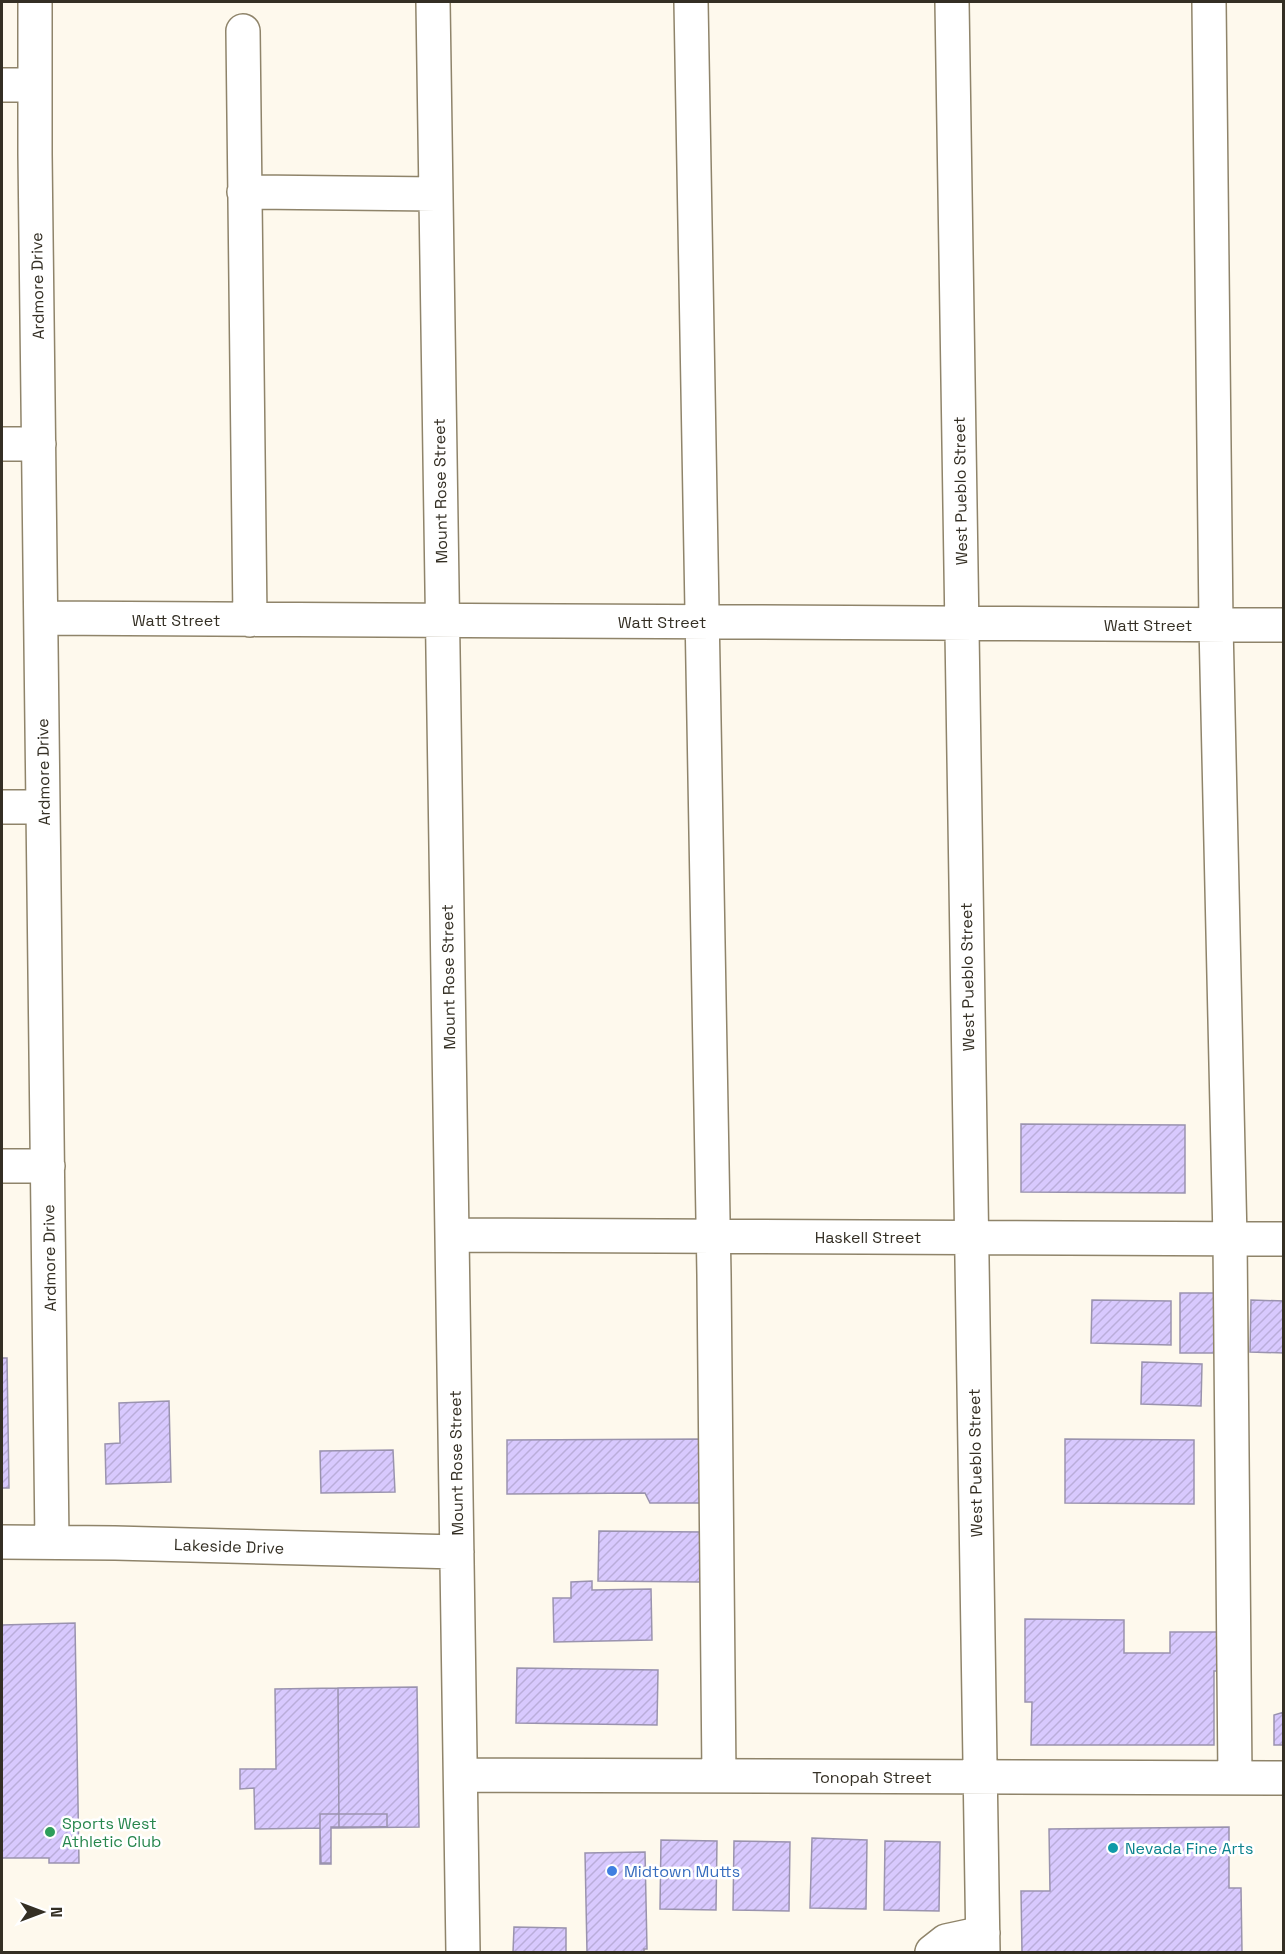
<svg xmlns="http://www.w3.org/2000/svg" width="1285" height="1954" font-family="'Space Grotesk',sans-serif">
<style>
.building{fill:url(#building-hatch);stroke:#9a93ae;stroke-width:1.5}
.lines{fill:none;stroke-linecap:round;stroke-linejoin:round}
.minor-casing{stroke:#8f846a;stroke-width:36}
.minor{stroke:#fff;stroke-width:33}
.leisure-dot{fill:#2e9e5b;stroke:#fff;stroke-width:2}
.culture-dot{fill:#0f9aa8;stroke:#fff;stroke-width:2}
.shop-dot{fill:#3f7fe0;stroke:#fff;stroke-width:2}
.labels{text-anchor:middle;stroke-width:5;stroke-linejoin:round;paint-order:stroke}
.street-label{font-size:16px;fill:#342f24;stroke:#fff}
.leisure-label{font-size:16px;fill:#27864d;stroke:#fff;text-anchor:start}
.culture-label{font-size:16px;fill:#0d838f;stroke:#fff;text-anchor:start}
.shop-label{font-size:16px;fill:#366cbe;stroke:#fff;text-anchor:start}
</style>
<defs>
<pattern id="building-hatch" width="6" height="6" patternUnits="userSpaceOnUse" patternTransform="scale(1.5)"><rect width="6" height="6" fill="#d8c9fe"/><path d="M-1 1l2-2M0 6l6-6M5 7l2-2" fill="none" stroke="#baadda"/></pattern>
</defs>
<rect width="100%" height="100%" fill="#fef9ed"/>
<path class="building" d="M1021 1124 1185 1125V1193L1021 1192Z
M1180 1293H1214V1353H1180Z
M1092 1300 1171 1301V1345L1091 1343Z
M1251 1300 1284 1301V1353L1250 1352Z
M2 1358H7L9 1488H2Z
M1142 1362 1202 1364 1201 1406 1141 1404Z
M169 1401 171 1482 106 1484 105 1444 120 1443 119 1403Z
M704 1439V1503H650L645 1493 507 1494V1440Z
M1065 1439 1194 1440V1504L1065 1503Z
M393 1450 395 1492 321 1493 320 1451Z
M599 1531 701 1532 700 1582 598 1581Z
M592 1581V1590L651 1589 652 1640 554 1642 553 1598H571V1582Z
M1025 1619 1124 1620V1653H1170V1632H1223V1671H1214V1745H1031L1032 1702H1025Z
M75 1623 79 1863H49V1858H2V1625Z
M517 1668 658 1670 657 1725 516 1723Z
M417 1687 419 1827 339 1828 338 1688Z
M338 1688 339 1828H331V1863H321L320 1828 255 1829 254 1788 240 1789V1769H276L275 1689Z
M1284 1712V1745H1274V1715Z
M320 1814H387V1827H331V1864H320Z
M1229 1827V1888H1241L1242 1952H1022L1021 1891H1050L1049 1829Z
M812 1838 867 1840 866 1909 810 1908Z
M661 1840 717 1841 716 1910 660 1909Z
M734 1841 790 1842 789 1911 733 1910Z
M885 1841 940 1842 939 1911 884 1910Z
M645 1852 647 1949H644V1952H587L585 1853Z
M514 1927 566 1928V1952H513Z"/>
<g class="lines">
<defs>
<path id="minor" d="M35 2V154L52 1542
M433 2 463 1952
M691 2 714 1275 719 1776
M952 2 983 1952
M1209 2 1216 625 1230 1239 1235 1778
M243 31 250 620
M2 85H35
M244 192 436 194
M2 444H39
M41 618 1284 625
M2 807H43
M2 1166H48
M452 1235 1284 1239
M2 1542 115 1543 457 1552
M461 1775 1284 1778
M932 1952 946 1941 983 1933"/>
</defs>
<use href="#minor" class="minor-casing"/>
<use href="#minor" class="minor"/>
</g>
<circle class="leisure-dot" cx="50" cy="1832" r="6"/>
<circle class="culture-dot" cx="1113" cy="1848" r="6"/>
<circle class="shop-dot" cx="612" cy="1871" r="6"/>
<g class="labels">
<g class="street-label">
<text transform="translate(37 286) rotate(-91)" y="6">Ardmore Drive</text>
<text transform="translate(440 491) rotate(-91)" y="6">Mount Rose Street</text>
<text transform="translate(960 491) rotate(-91)" y="6">West Pueblo Street</text>
<text x="176" y="626">Watt Street</text>
<text x="662" y="628">Watt Street</text>
<text x="1148" y="631">Watt Street</text>
<text transform="translate(43 772) rotate(-91)" y="6">Ardmore Drive</text>
<text transform="translate(448 977) rotate(-91)" y="6">Mount Rose Street</text>
<text transform="translate(967 977) rotate(-91)" y="6">West Pueblo Street</text>
<text x="868" y="1243">Haskell Street</text>
<text transform="translate(49 1258) rotate(-91)" y="6">Ardmore Drive</text>
<text transform="translate(456 1463) rotate(-91)" y="6">Mount Rose Street</text>
<text transform="translate(975 1463) rotate(-91)" y="6">West Pueblo Street</text>
<text transform="translate(229 1546) rotate(2)" y="6">Lakeside Drive</text>
<text x="872" y="1783">Tonopah Street</text>
</g>
<g class="leisure-label">
<text x="62" y="1829">Sports West<tspan x="62" dy="18">Athletic Club</tspan></text>
</g>
<g class="culture-label">
<text x="1125" y="1854">Nevada Fine Arts</text>
</g>
<g class="shop-label">
<text x="624" y="1877">Midtown Mutts</text>
</g>
</g>
<rect width="1285" height="1954" fill="none" stroke="#342f24" stroke-width="6"/>
<g transform="translate(42 1912) rotate(90)" stroke="#ffffff" stroke-width="4.5" paint-order="stroke">
<path d="M0-4.5L10 22L0 15L-10 22Z" fill="#342f24"/>
<text y="-9" font-size="16" font-weight="bold" text-anchor="middle" fill="#342f24">N</text>
</g>
</svg>
